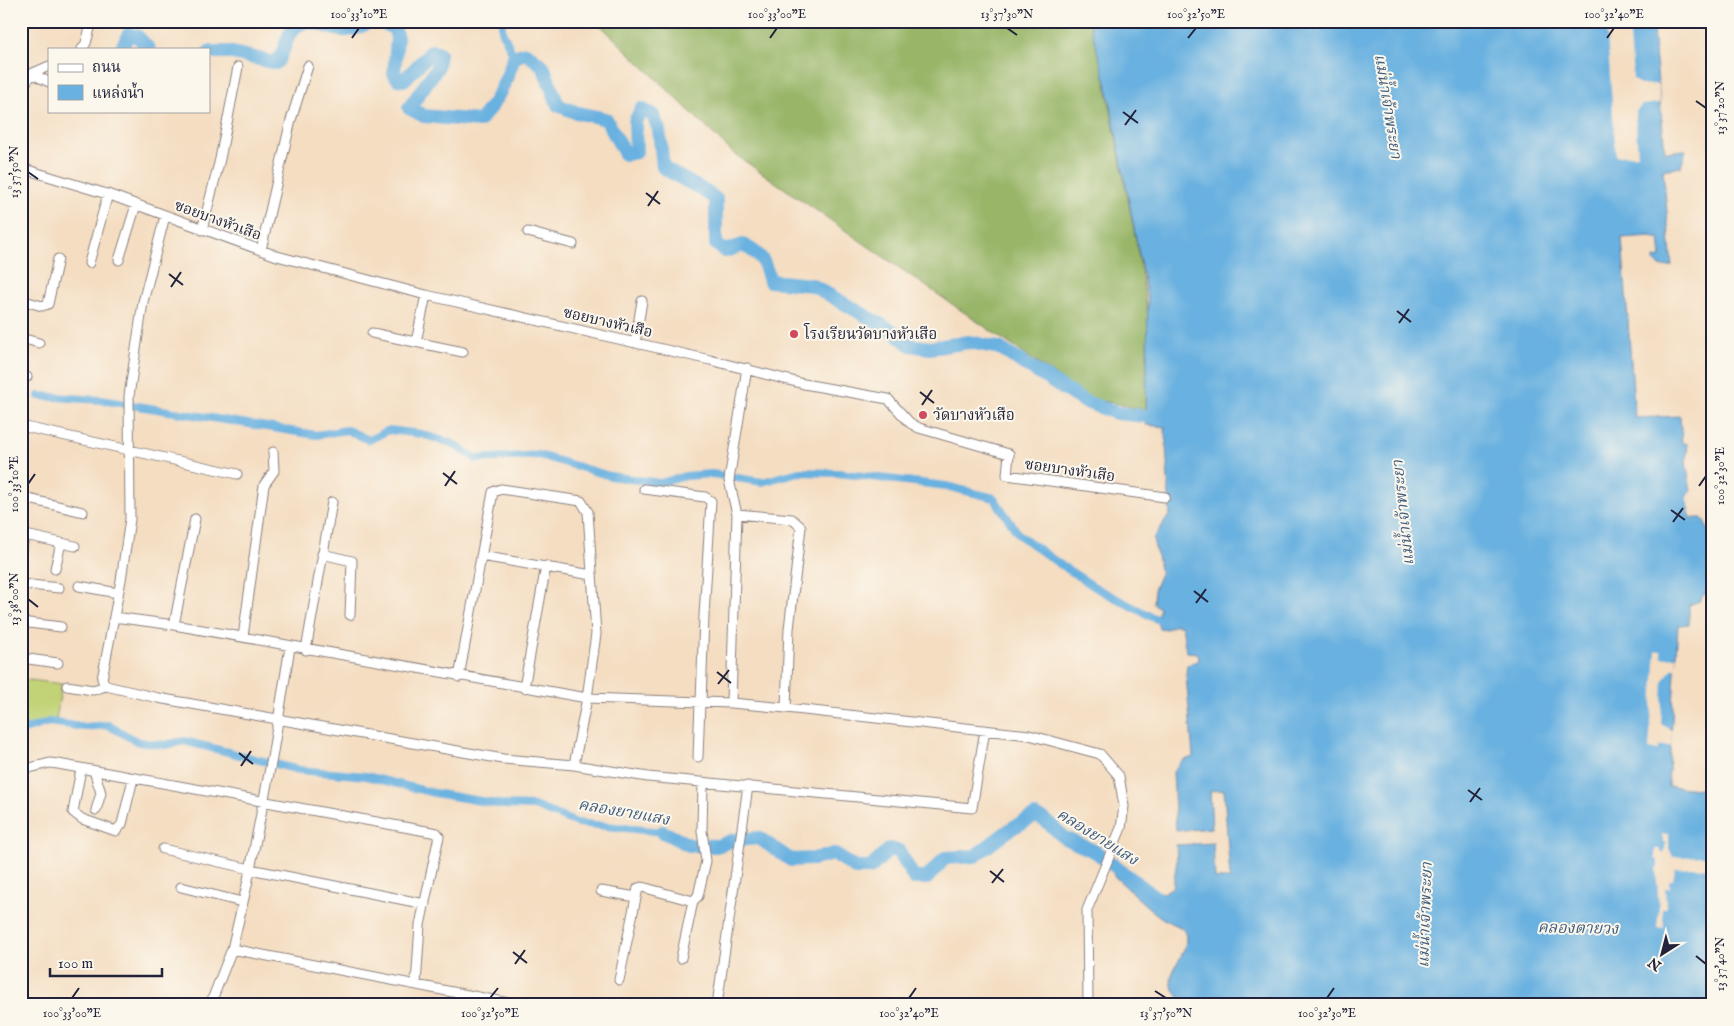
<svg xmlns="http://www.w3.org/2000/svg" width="1734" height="1026" font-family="'IM FELL English','Noto Serif Thai',serif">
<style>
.green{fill:#c1d376;stroke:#727a58}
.forest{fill:#98b567;stroke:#5d6c51}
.water{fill:#69b1e0;stroke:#466a8e}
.pier{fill:#f4ddc1}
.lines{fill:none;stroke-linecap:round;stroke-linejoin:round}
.canal{stroke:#69b1e0;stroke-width:8}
.river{stroke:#69b1e0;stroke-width:14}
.minor-casing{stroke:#8b807e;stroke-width:11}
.minor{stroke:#fff;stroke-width:9}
.ticks{fill:none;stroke:#22223b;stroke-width:2}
.poi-dot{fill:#d1495b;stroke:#fbf7ec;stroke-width:2}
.labels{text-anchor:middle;stroke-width:4;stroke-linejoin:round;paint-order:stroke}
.street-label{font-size:15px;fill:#22223b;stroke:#fbf7ec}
.poi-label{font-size:15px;fill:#22223b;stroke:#fbf7ec;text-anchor:start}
.water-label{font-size:16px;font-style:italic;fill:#3e5b7d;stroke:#fbf7ec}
.neatline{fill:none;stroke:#22223b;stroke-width:2}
.ticks-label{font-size:12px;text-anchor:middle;fill:#22223b}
</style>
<rect width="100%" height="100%" fill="#fbf7ec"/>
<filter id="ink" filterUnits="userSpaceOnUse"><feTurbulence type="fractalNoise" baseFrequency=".02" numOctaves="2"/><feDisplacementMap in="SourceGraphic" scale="10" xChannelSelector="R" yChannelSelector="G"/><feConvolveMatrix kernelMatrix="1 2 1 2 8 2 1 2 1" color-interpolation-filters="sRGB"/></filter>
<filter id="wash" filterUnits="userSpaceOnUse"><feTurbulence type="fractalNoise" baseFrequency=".0096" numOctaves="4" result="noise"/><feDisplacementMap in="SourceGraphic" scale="20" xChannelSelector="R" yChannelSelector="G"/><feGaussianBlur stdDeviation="1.12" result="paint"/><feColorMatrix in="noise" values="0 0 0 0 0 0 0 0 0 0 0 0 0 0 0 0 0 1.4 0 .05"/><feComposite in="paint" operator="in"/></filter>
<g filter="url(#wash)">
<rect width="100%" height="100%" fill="#f4ddc1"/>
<path class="green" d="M21 679 62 684 56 719 21 728Z"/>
<path class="forest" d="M596 21H1090L1103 69 1137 246 1148 315 1146 410 1088 398 733 153Z"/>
<path class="water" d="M1089 21H1652L1665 152 1686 150 1681 167 1663 170 1672 266 1661 267 1654 261V258L1661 257 1659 238H1652L1651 236 1622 238 1635 418 1680 416 1682 443 1688 444 1686 463 1691 490 1687 496 1689 513 1692 518H1702L1713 539V584L1710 592 1703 595 1700 601 1689 605V624L1678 625 1668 786 1708 790 1713 914V1005H1183C1180 996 1171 990 1171 981 1170 970 1187 954 1186 937 1185 926 1174 926 1167 921 1149 911 1129 889 1113 875L1117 867 1144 888 1163 893 1173 887 1177 860 1176 845 1213 843 1215 879H1230L1224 790 1210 791 1212 828 1176 831 1173 772 1182 761 1193 757 1186 674 1187 665 1199 660 1198 653 1186 652 1182 626 1176 624 1167 629 1159 628 1156 619 1160 608 1153 604 1154 590 1161 573 1153 539 1170 514 1165 427 1146 425 1148 301 1107 86Z"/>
<path class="pier" d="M1606 21H1629L1633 79 1640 85 1658 84 1660 103 1642 105 1635 112 1638 155 1616 156Z
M1656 651H1661L1662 658 1676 657V669H1672L1663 680 1661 724 1672 730 1671 746H1659V750L1649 749Z
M1662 834H1669V848L1673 857 1710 856 1711 867 1675 869 1673 880H1669L1670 888H1665L1666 908H1662L1664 927 1657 928 1659 908 1656 868 1658 867V860L1655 859V849H1661V853H1664L1666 842H1663Z"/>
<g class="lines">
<path class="canal" d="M337 21 339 30
M502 21V31L514 57
M39 396 101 400 316 435 347 430 369 440 389 430 421 434 451 443 477 459 539 455 610 476 660 483 685 476 712 474 762 482 799 472 838 473 946 486 994 498 1019 535 1058 563 1098 589 1156 619 1165 620
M21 731 49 722 84 727 108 725 138 742 165 745 184 741 299 770 366 776 434 793 504 805 534 806 577 823 663 832"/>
<path class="river" d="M374 21 383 23 395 29 397 39 394 73 398 79 404 80 432 51 439 53 437 68 409 108 424 116 479 121C497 102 506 82 514 57L526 53 543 66 558 105 575 112 606 119 625 154 636 152 635 122 641 109 653 115 659 130 663 167C680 179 699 186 716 199V244L725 251 743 245C763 255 764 261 770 281L812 285 894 332 910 345 930 348 969 342 999 348 1083 401 1116 413 1165 418
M121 49 129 34 137 36 149 49
M209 52H228L276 63C286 53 285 31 300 24 314 18 328 29 342 30 353 31 362 26 371 21
M663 832 689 845 717 846 734 840 759 838 791 860 813 859 834 854 855 868H870L890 849 899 851 914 878H927L945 858 975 856 1012 828 1035 816 1045 820 1065 838 1096 852 1158 899"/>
</g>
</g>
<g filter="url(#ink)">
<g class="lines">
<defs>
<path id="minor" d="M82 49 86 43 92 21
M32 74 49 82
M21 89 33 73 49 66
M21 168 110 195 277 256 426 295 710 360 804 384 888 399 910 423 919 428 1009 454 1007 475 1165 497
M165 216 143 302 129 396 130 519 121 580 102 679 106 686 158 698 503 759 574 765 648 777 972 808 985 730
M202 230 220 159 238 67
M528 232 573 244
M261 250 291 120 308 66
M21 252 22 249
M119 260 136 205
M89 263 108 194
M21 300 42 306 48 304 58 259
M372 333 463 352
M21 338 39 343
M416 342 426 295
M635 343 642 301
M21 375 27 377
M21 426 237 474
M644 489 705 497 711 501 704 616 701 702
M21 497 83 512
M737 514 792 519 801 527 789 629 786 708
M21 534 75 546
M21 550 25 535
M322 554 352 561 350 615
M481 556 592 575
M55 569 61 543
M21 584 59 588
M79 586 118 593
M114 617 174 625 587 698 731 703 786 708 1029 735 1100 754 1119 776 1124 806 1121 828 1087 910 1088 1005
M21 622 61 627
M174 625 195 519
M243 637 264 485 274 471 273 452
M306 650 332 502
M21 658 58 663
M459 677 493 492 501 489 581 501 588 512 596 634 587 698 574 765
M67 686 93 690 106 686
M524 688 546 566
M731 703 737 514 729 480 747 368
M698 757 700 702
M81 769 73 812 82 819 116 831 122 824 133 779
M21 770 50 763 58 764 437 833 439 836 420 925 416 985
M94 771 101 793 96 810
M163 849 250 869 425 904
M181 887 242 902
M601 891 636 897
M232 949 519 1005
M681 958 693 901
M619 980 638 888 642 887 693 901 698 896 706 861 702 831 703 782
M210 1005 232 949 247 885 272 758 290 647
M717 1005 748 786"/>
</defs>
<use href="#minor" class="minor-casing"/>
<use href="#minor" class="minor"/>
</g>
</g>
<path class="ticks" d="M1007 28 1017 35M352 38 359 28M770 38 777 28M1188 38 1196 28M1607 38 1614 28M1696 101 1706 108M1123 112 1138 123M1125 125 1136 110M28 172 38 179M646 193 660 204M648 206 658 191M169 274 183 285M171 287 181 272M1397 311 1411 322M1399 323 1409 309M920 392 934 403M922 405 932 390M443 473 457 484M28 484 35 474M445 486 455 471M1699 486 1706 476M1671 510 1685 520M1673 522 1683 508M1194 591 1208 602M28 599 38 607M1196 603 1206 589M717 672 731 683M718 684 729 670M239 753 253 764M241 766 251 751M1468 790 1482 800M1470 802 1480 788M990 871 1004 882M992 883 1003 869M513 952 527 963M1696 956 1706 964M515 964 525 950M1155 991 1166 998M72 998 79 988M490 998 498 988M909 998 916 988M1327 998 1334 988"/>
<g class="poi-dot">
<circle cx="794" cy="334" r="5"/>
<circle cx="923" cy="415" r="5"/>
</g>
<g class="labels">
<g class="street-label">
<text transform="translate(218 220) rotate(20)" y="5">ซอยบางหัวเสือ</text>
<text transform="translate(608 322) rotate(13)" y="5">ซอยบางหัวเสือ</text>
<text transform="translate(1070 470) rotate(8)" y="5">ซอยบางหัวเสือ</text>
</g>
<g class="poi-label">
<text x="804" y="339">โรงเรียนวัดบางหัวเสือ</text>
<text x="933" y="420">วัดบางหัวเสือ</text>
</g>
<g class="water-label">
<text transform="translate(1389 106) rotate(81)" y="6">แม่น้ำเจ้าพระยา</text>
<text transform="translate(1402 513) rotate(-96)" y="6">แม่น้ำเจ้าพระยา</text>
<text transform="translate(624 811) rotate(10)" y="6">คลองยายแสง</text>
<text transform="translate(1098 836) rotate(32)" y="6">คลองยายแสง</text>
<text transform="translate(1424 915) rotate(-88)" y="6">แม่น้ำเจ้าพระยา</text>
<text transform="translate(1578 927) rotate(1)" y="6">คลองตายวง</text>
</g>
</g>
<rect width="1734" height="1026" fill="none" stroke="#fbf7ec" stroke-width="55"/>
<rect x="48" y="48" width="162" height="65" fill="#fbf7ec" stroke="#a4a2a5"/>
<rect x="58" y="64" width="25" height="8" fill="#ffffff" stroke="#a4a2a5"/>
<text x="92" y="72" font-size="15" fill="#22223b">ถนน</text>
<rect x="58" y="85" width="25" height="15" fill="#69b1e0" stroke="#a4a2a5"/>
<text x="92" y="98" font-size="15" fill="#22223b">แหล่งน้ำ</text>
<g transform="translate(1662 954) rotate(216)" stroke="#fbf7ec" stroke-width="4" paint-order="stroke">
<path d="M0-4L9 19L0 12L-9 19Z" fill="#22223b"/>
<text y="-8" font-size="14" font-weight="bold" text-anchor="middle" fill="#22223b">N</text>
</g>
<path d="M50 968v8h112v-8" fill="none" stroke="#22223b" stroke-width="2.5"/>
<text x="58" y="968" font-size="15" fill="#22223b" stroke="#fbf7ec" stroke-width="4" paint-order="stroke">100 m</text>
<rect x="28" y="28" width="1678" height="970" class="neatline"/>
<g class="ticks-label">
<text x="359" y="18">100°33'10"E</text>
<text x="777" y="18">100°33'00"E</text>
<text x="1007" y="18">13°37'30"N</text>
<text x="1196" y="18">100°32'50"E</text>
<text x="1614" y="18">100°32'40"E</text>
<text transform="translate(1720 108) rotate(-90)" y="4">13°37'20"N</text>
<text transform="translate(14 172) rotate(-90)" y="4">13°37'50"N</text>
<text transform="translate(1720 476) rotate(-90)" y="4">100°32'30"E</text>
<text transform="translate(14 484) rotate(-90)" y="4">100°33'10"E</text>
<text transform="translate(14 599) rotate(-90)" y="4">13°38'00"N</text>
<text transform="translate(1720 964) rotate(-90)" y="4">13°37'40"N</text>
<text x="72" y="1017">100°33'00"E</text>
<text x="490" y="1017">100°32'50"E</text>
<text x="909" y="1017">100°32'40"E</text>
<text x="1166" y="1017">13°37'50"N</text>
<text x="1327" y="1017">100°32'30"E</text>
</g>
</svg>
